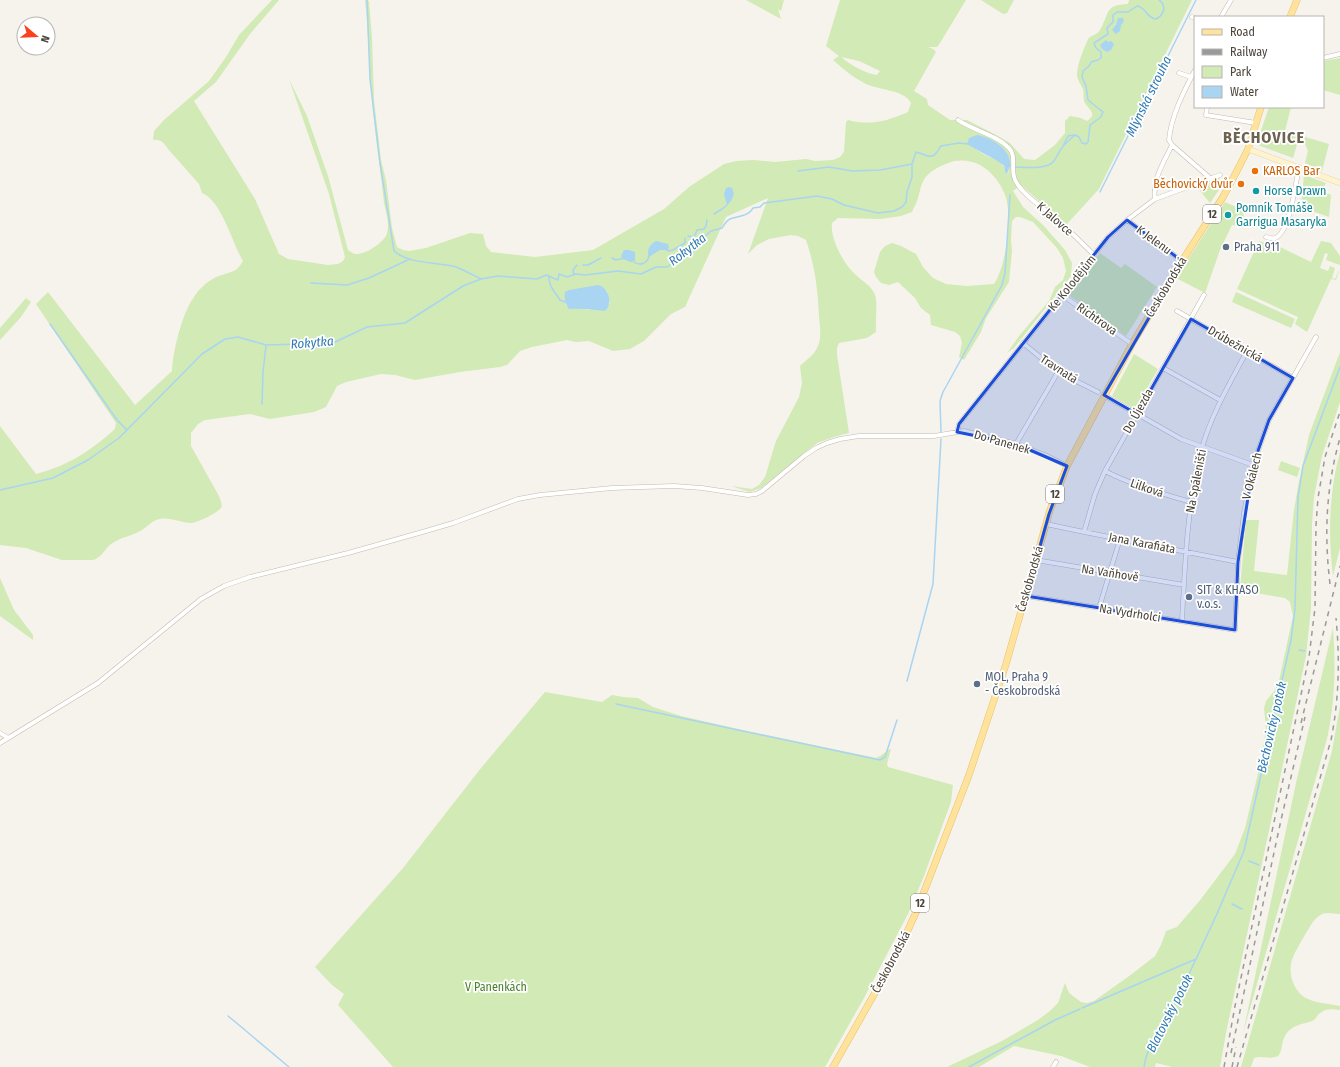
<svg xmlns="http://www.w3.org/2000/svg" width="1340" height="1067" font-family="'Fira Sans Condensed',sans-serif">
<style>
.green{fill:#d2eab5;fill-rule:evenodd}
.water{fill:#a9d4f2}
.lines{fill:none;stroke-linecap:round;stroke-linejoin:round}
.stream{stroke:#a9d4f2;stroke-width:1.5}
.street-casing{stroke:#c2bbae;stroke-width:5}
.secondary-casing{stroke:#d6c79b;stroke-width:6}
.primary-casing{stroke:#e6c16a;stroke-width:7}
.street{stroke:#fff;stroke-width:4}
.secondary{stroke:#fff3cd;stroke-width:5.5}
.primary{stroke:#ffe39c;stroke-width:6}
.rail{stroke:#9a9a9a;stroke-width:1.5;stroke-dasharray:5 5;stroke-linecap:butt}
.marked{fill:#1d4ed8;fill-opacity:0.2;stroke:#1d4ed8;stroke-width:3;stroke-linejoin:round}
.food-dot{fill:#e8710a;stroke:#fff;stroke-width:1.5}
.culture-dot{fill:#0f9aa8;stroke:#fff;stroke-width:1.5}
.service-dot{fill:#5c6f8a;stroke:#fff;stroke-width:1.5}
.labels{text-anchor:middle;stroke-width:3.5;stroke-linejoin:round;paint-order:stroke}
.shield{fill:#fff;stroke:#817c74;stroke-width:1}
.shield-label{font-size:11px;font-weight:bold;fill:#4b4439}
.food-label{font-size:12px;fill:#c56008;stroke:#fff;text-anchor:start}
.culture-label{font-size:12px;fill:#0d838f;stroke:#fff;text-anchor:start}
.street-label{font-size:12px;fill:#4b4439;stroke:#fff}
.service-label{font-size:12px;fill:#4e5e75;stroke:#fff;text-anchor:start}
.park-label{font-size:12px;fill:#4a7f2a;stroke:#fff}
.water-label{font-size:13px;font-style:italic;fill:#2e7ab2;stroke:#fff}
.district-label{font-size:16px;font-weight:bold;letter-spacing:1px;fill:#6e6250;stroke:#fff}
</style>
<rect width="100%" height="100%" fill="#f6f3ec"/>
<path class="green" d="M272 0H279L250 34 216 82 194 101 255 199 279 254 288 259 328 265 338 264 343 261 345 257 329 194 289 79 307 116 328 176 348 250C351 252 353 254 356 254 365 255 385 242 387 233 390 223 386 213 384 203 381 173 376 143 373 112 369 75 369 37 365 0L369 1 372 38 374 100 381 160 386 180 392 228 397 247 403 250 409 251 426 248 470 233 483 234 486 246 491 252 535 257 593 250 664 209 689 187 724 164 736 161 754 160 775 162 806 159 815 161 833 160 840 157 844 152 846 122 848 120C871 126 887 121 908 112L911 103C905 90 879 90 866 84 854 78 843 69 833 60L839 56 826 46 840 0H966L940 43 937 47H928L933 49 936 52 914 91 927 99 928 105 950 120H967L998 136 1010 143 1024 159 1035 160 1055 145 1065 133V121L1070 116 1081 118 1087 121C1099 113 1087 109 1084 101 1083 97 1084 93 1083 89 1081 84 1077 80 1077 74 1078 62 1083 51 1088 39 1091 35 1097 35 1100 30 1110 13 1104 5 1128 4L1129 0H1192L1099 189 1066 225 1021 185 1013 191 1023 207 1043 225 1065 250 1072 263 1071 276 1014 348 1007 353 1019 336 1049 301 1055 287 1063 280 1066 271 1063 258 1057 248 1033 222 1020 217H1016L1012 221 1011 240 1012 251 1009 282 986 318 981 332 964 360 959 357 962 343 960 336 955 332 931 325 930 315 921 308 915 298 898 282 889 285 881 283 876 277 874 272 880 252 885 246 892 243 901 246 916 254 923 267 933 278 946 284 967 286 994 284C1006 267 1013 215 1005 195 1000 182 992 172 980 165 971 160 958 159 948 163 940 166 930 171 925 178 920 185 920 193 917 201 916 205 913 208 912 212L901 216 881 219 838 218 832 223C830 239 844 265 856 275 863 282 871 285 875 295 878 303 875 322 876 332L867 338 839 343 837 348V355L849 433 837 436 817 443 761 488 750 492 731 486 752 489 759 485 765 477 776 441 799 397 802 383 800 366C806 360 814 355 817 348 822 339 820 328 819 317 818 291 815 266 806 240L798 236 791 235 769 239 757 245 748 254 768 198 726 217 685 307 671 314 644 341 630 349 613 351 589 341 576 342 567 340 532 347 520 351 507 365 500 367 460 372 415 380 395 375 381 374 346 382 337 386 326 407 314 412 270 419 250 414 205 420 198 424 191 433V446L219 496C220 499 223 505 221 508 217 513 197 523 191 523 181 523 171 517 160 519 153 520 148 526 142 530 132 536 121 537 111 544 105 549 101 558 93 560H62L26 548 0 545V426L36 474C69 465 89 452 115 429L116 423 36 304 48 292 135 405 172 371C173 351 182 313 194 297 198 290 205 284 211 280 219 274 230 274 237 269 239 267 241 264 243 261 232 243 222 201 202 193L199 184 168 149C164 143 161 139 153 140L154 131 164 120 209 81 226 57 239 35ZM841 57 859 61 880 71 877 75C864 73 851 65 841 57ZM968 140 1010 164 1008 174 1005 172V168L1000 162 985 155 968 144ZM607 291 610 304 589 310 566 306 565 292Z
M746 0H784L781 11 778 9 781 19Z
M981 0H1014L1007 13 1003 14Z
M1340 58V95L1323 90V61Z
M1269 107H1291L1285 131 1329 144 1322 171 1305 163 1308 151 1303 139 1299 138 1293 158 1258 145 1257 142Z
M1304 175 1326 183 1322 191 1331 195 1329 217 1301 207Z
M1219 177 1223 184 1210 203 1196 186Z
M1225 202 1243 210 1244 219 1241 226 1232 225 1220 250 1205 293 1176 278Z
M1259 241 1280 247 1311 262 1321 241 1331 243 1340 256V265L1326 260 1328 254 1325 253 1320 268 1328 271 1330 266 1335 268 1332 278 1335 279 1340 268 1336 280 1331 279 1307 332 1295 324 1298 317 1237 289Z
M1100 253 1121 268 1125 264 1157 287 1126 336 1067 294Z
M1236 292 1295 319 1291 328 1232 302Z
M26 298 31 302 21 317 0 340V328Z
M1340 352V402L1322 456 1314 497 1312 525 1311 608 1306 656 1226 1033 1220 1067H1172L1156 1063 1155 1067H1090L1061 1056 1014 1046 979 1067H947L1002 1041 1038 1020 1050 1011 1058 1003 1065 983 1069 993 1081 1002 1087 1003 1094 1001 1132 974 1155 956 1161 945 1166 931 1177 927 1201 899 1235 854 1245 828 1260 765 1266 729 1264 708 1266 701 1275 690 1279 681 1293 616 1290 602 1285 598 1250 592H1244L1240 589 1246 520H1259L1254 571 1287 575 1294 510 1299 481 1309 435Z
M1134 354 1158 369 1135 409 1112 396Z
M1340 452V548L1333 576C1328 534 1329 492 1340 452Z
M1281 461 1300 468 1297 477 1278 470Z
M0 578 14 610 33 635V640L0 616Z
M1333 628C1336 665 1335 702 1327 739L1243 1033 1296 783Z
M545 692 602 702 612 695 623 697 638 698 653 707 681 716 738 729 876 758C882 756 886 750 891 749L887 764 888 767 953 785 951 802 924 876 908 914 864 998 825 1067H393L338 1005 344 994 332 985 315 967 403 868 481 768Z
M1340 706V914C1333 914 1325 911 1319 916 1313 920 1310 927 1306 933 1302 940 1292 956 1291 964 1289 976 1294 990 1304 997 1314 1003 1329 1004 1340 1006V1010C1332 1009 1325 1008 1319 1014 1317 1016 1315 1020 1312 1021 1302 1025 1292 1024 1285 1036 1281 1042 1283 1051 1278 1056 1270 1060 1262 1055 1254 1058L1251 1067H1241L1332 751Z"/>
<path class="water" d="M1118 18H1123L1124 21 1121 25 1120 31 1116 34 1112 30 1116 25Z
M1106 40 1108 42 1111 41 1114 44 1111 50 1107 52 1102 49 1100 45Z
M977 135C990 137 1009 148 1010 162 1011 166 1008 171 1007 174L1005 172C1005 170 1005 168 1004 166 1003 163 973 148 967 144L969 138Z
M729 187 732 188 734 194 731 201 727 205 724 194 726 188Z
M656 241 668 244 669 248 667 250H660L649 257C646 251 650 244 656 241Z
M624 250H629L635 252V261L631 262 623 259 621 256Z
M598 285C608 287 614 303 605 311 593 310 581 308 569 309 565 304 564 298 565 292L569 290Z"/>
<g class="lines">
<path class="stream" d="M367 0 370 79 380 163 394 251C408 264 437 262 456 267 464 270 473 275 481 279
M1063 146 1068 136 1074 135
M1009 165 1013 167C1023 167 1046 170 1053 162 1057 158 1058 152 1062 148 1063 145 1073 137 1075 135L1079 137 1082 143 1086 144 1088 142 1090 125 1101 117 1103 112 1088 100 1086 86 1082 77 1083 71 1089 66 1091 62 1098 60 1101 58V52L1096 48 1094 43 1108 34 1107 28 1113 22V15L1117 12H1128L1137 6C1146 7 1146 18 1156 19 1164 15 1167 6 1159 0
M798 171 829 167 852 171 880 170 912 164
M1100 192 1196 0
M714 214 722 209 727 205
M688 236 692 237 695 235 697 230 704 229 706 226 707 220
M665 249 669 251 673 250 685 243V238
M612 258 616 260 624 258
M634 262C640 266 647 264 649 256
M583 265H588L601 258
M574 275 573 270 577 265
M549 277C549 287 555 292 560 300L565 302
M311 283 347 285 369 278 410 259
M50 324 117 420 127 430
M262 404 263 372 266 346
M941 432 940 401 943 392 1002 285 1005 273 1010 195
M0 490 53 478 88 460 119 438 202 354 225 339 238 337 266 345 333 343 367 327 405 323 463 286 481 279 498 276 537 279 546 275 558 280 559 274 567 277 576 274 585 275 618 271 641 274 656 267H667L673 263 711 231 722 228C724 225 726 221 730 219 738 216 749 216 753 208L760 207 764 203 817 196 832 199 844 205 878 213 894 211 902 207 906 202 907 192 912 177V164L916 152C923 153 931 161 937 152 939 150 939 148 941 146L959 143 969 144
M1299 650 1305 651
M907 681 933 584 941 439
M616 704 880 760 885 757 897 720
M1249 861 1259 865
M1232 904 1242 909
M1082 1008 1196 959 1216 916 1244 851 1291 640 1295 609 1298 497 1303 466 1340 367
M228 1016 245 1030
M246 1031 289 1067
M969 1067 1055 1020 1080 1009
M1144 1067C1147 1046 1159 1032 1169 1015 1179 997 1187 978 1196 959"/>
<defs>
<path id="street" d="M1192 17 1195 18
M1221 17 1231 0
M1323 58 1340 54
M1195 70C1184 91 1171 116 1169 140L1172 145 1210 178
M1179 73 1191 77
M1207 107 1206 115 1256 123
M958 120C974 131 995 134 1009 148 1018 157 1008 172 1018 185 1027 198 1042 207 1054 217 1068 229 1081 242 1094 255
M1155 199C1152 180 1164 162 1172 145
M1127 220 1182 261
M1266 237C1269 238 1272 239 1275 238 1290 233 1296 181 1299 167
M1062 295 1132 344
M1177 311 1293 378
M1023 343 1058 372 1098 392
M1163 368 1220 400
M1104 395 1181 439 1253 465
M957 432 959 424 1108 237 1127 220 1155 199 1220 175
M1016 444 1058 372
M1105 471C1132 485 1162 494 1191 502
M1046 524 1084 532 1238 562
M1084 532 1095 494 1105 471 1204 295
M1036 560 1184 585
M1026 596 1235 630 1238 562 1244 513 1253 465 1269 420 1316 337
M1099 608 1120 539
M1182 621C1185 563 1187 505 1202 448 1211 415 1231 381 1247 351
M0 733 8 738
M0 743 98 683 201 599 224 586 250 577 348 553 426 531 453 523 518 499 540 495 612 488 674 486 702 488 748 495 756 494 762 491 804 456 816 448 827 443 840 439 859 436H934L964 431 1016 444 1045 455 1067 466
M1053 1067 1056 1062"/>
<path id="secondary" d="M1248 149 1340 183"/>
<path id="primary" d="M1290 17 1297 0
M833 1067 889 968 904 939 917 910 969 775 1006 664 1050 510 1067 466 1132 344 1182 261 1223 197 1239 167 1248 149 1261 107"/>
</defs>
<use href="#street" class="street-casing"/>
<use href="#secondary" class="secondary-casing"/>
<use href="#primary" class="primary-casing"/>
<use href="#street" class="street"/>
<use href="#secondary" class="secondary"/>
<use href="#primary" class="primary"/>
<path class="rail" d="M1330 584C1324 534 1326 487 1340 438
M1301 723 1340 566
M1231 1053 1281 820 1305 717
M1224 1067 1235 1006 1309 657 1315 608 1316 525 1318 498 1325 457 1340 412
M1232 1067 1236 1047
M1237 1067 1331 740C1339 700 1340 659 1336 618"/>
</g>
<path class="marked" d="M1127 220 1182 261 1104 395 1137 414 1191 319 1293 378 1269 420 1253 465 1238 562 1235 630 1026 596 1049 514 1067 466 1016 444 957 432 959 424 1108 237Z"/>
<g class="food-dot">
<circle cx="1255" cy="171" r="4"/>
<circle cx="1241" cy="184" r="4"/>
</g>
<g class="culture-dot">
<circle cx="1256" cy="191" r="4"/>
<circle cx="1228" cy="215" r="4"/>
</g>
<g class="service-dot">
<circle cx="1226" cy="247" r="4"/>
<circle cx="1189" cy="597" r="4"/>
<circle cx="977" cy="684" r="4"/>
</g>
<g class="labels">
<g class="shield">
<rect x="1203" y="205" width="18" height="18" rx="3"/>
<rect x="1046" y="485" width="18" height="18" rx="3"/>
<rect x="911" y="894" width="18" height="18" rx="3"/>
</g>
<g class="shield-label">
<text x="1212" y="218">12</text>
<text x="1055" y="498">12</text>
<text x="920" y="907">12</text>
</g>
<g class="food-label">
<text x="1263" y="175">KARLOS Bar</text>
<text x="1233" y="188" text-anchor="end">Běchovický dvůr</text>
</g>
<g class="culture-label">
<text x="1264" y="195">Horse Drawn</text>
<text x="1236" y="212">Pomník Tomáše<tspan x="1236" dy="14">Garrigua Masaryka</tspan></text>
</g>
<g class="street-label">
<text transform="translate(1055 219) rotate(42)" y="4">K Jalovce</text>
<text transform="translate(1154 240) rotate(36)" y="4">K Jelenu</text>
<text transform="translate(1072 283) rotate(-51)" y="4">Ke Kolodějům</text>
<text transform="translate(1166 287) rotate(-59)" y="4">Českobrodská</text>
<text transform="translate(1097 319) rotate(35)" y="4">Richtrova</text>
<text transform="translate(1235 344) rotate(30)" y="4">Drůbežnická</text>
<text transform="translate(1059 369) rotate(33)" y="4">Travnatá</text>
<text transform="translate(1138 411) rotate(-61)" y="4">Do Újezda</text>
<text transform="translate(1002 442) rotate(16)" y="4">Do Panenek</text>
<text transform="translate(1252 476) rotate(-76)" y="4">V Okálech</text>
<text transform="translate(1196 481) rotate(-79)" y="4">Na Spáleništi</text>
<text transform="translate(1147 488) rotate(19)" y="4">Lilková</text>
<text transform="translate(1142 543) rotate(11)" y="4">Jana Karafiáta</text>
<text transform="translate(1110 573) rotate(9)" y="4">Na Vaňhově</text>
<text transform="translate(1030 579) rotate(-74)" y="4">Českobrodská</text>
<text transform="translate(1130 613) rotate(9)" y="4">Na Vydrholci</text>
<text transform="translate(891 962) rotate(-62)" y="4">Českobrodská</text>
</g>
<g class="service-label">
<text x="1234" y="251">Praha 911</text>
<text x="1197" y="594">SIT &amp; KHASO<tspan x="1197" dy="14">v.o.s.</tspan></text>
<text x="985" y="681">MOL, Praha 9<tspan x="985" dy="14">- Českobrodská</tspan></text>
</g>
<g class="park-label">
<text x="496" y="991">V Panenkách</text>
</g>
<g class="water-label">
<text transform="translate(1148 96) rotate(-64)" y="5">Mlýnská strouha</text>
<text transform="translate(687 249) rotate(-38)" y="5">Rokytka</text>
<text transform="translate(312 342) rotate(-5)" y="5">Rokytka</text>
<text transform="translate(1271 727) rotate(-77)" y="5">Běchovický potok</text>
<text transform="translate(1169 1013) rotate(-63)" y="5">Blatovský potok</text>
</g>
<g class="district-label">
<text x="1264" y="143">BĚCHOVICE</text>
</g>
</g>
<rect x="1194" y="16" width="130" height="92" fill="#ffffff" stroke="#b7b4b0"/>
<rect x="1202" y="29" width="20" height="6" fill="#ffe39c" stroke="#b7b4b0"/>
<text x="1230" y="36" font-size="12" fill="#4b4439">Road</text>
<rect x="1202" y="49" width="20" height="6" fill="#9a9a9a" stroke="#b7b4b0"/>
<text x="1230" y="56" font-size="12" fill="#4b4439">Railway</text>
<rect x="1202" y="66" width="20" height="12" fill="#d2eab5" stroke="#b7b4b0"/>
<text x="1230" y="76" font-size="12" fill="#4b4439">Park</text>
<rect x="1202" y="86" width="20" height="12" fill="#a9d4f2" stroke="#b7b4b0"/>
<text x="1230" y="96" font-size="12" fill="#4b4439">Water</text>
<g transform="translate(36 36) rotate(109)"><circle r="19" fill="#ffffff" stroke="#b7b4b0"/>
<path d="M0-3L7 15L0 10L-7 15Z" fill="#fc3f1d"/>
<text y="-6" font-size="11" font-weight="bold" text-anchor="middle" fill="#4b4439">N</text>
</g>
</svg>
